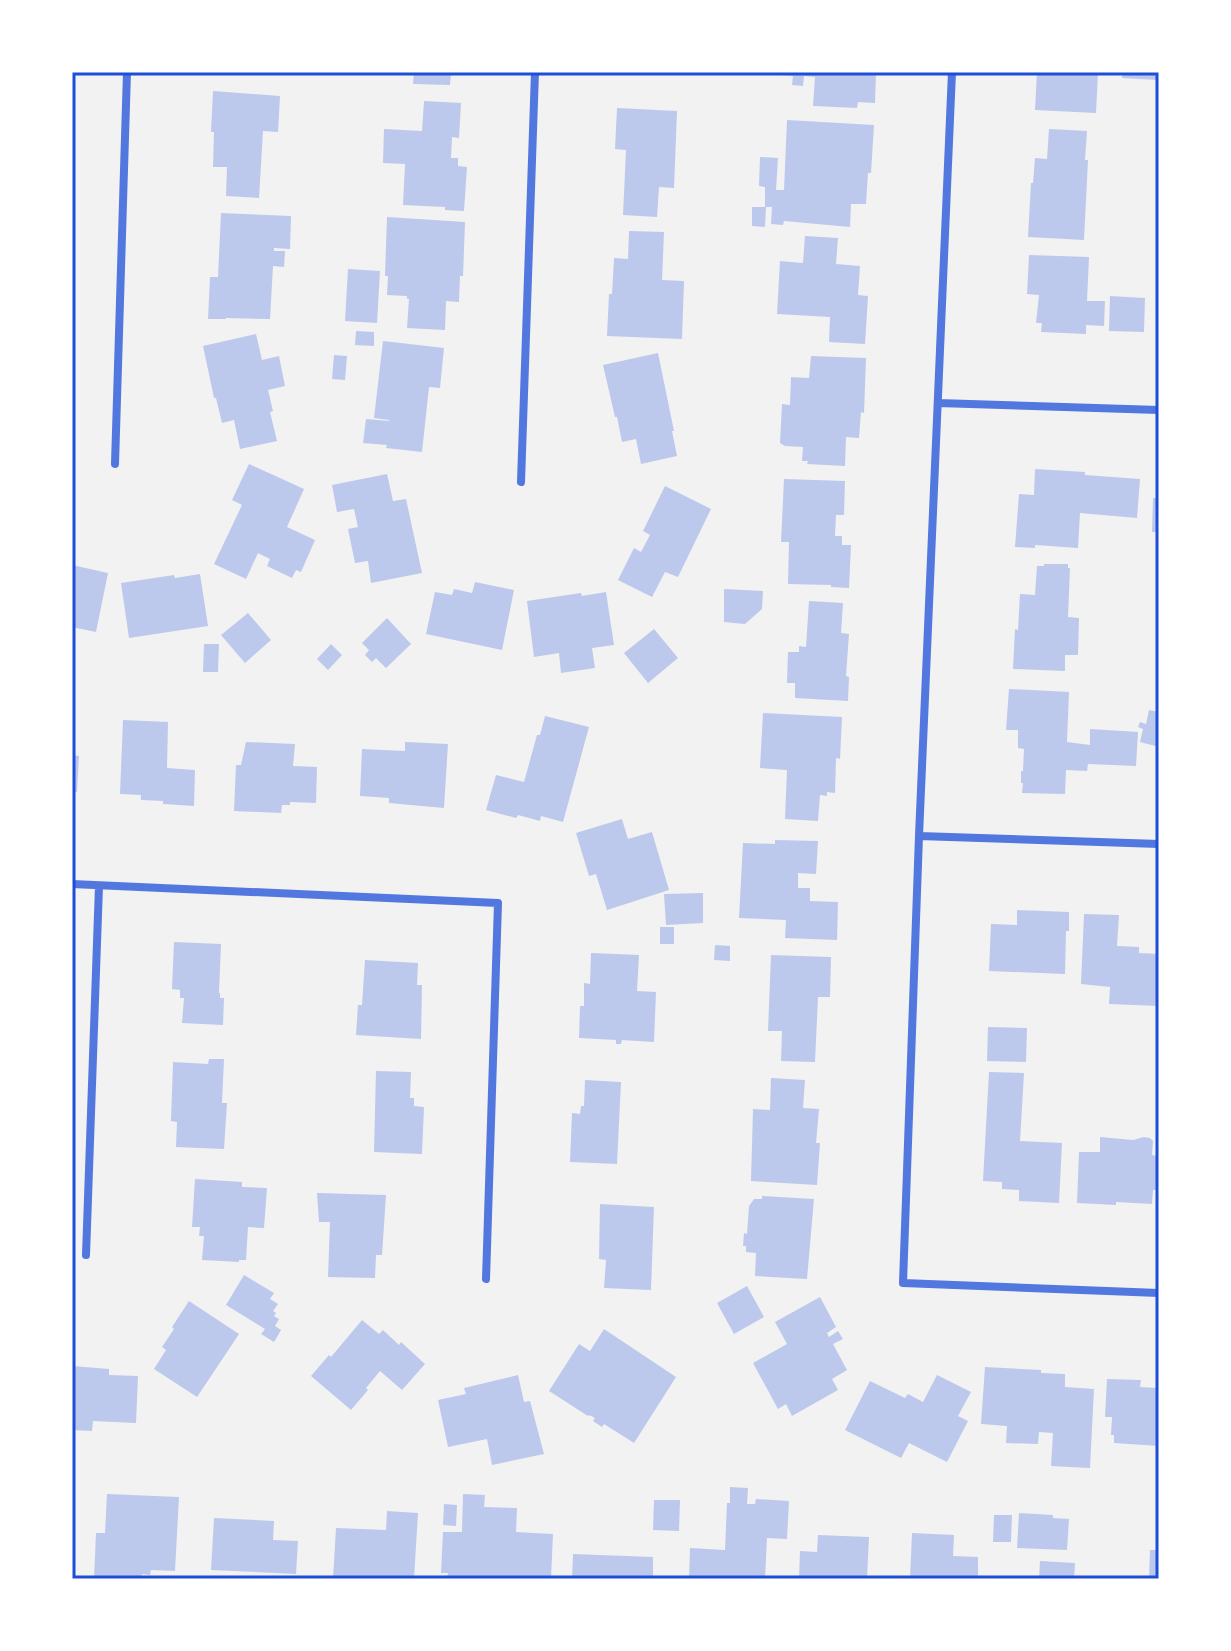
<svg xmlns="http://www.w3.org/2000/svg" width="1231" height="1651" font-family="'Open Sans',sans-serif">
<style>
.building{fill:#bdc9ec}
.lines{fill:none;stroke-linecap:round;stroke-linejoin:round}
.minor{stroke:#5277de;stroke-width:8}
.neatline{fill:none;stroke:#1d4ed8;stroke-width:3}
</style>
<rect width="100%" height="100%" fill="#f2f2f2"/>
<path class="building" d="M414 72H451L450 85 413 84Z
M783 72H876L875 103 858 102 857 108 813 106 815 77 804 76 803 86 792 85 793 76 783 75Z
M1037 72H1098L1096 113 1035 110Z
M1123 72H1158L1157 80 1122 78Z
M213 91 280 96 278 132 263 131 259 198 226 196 227 167H213L214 132H211Z
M424 101 461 103 459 138 452 137 451 158H458V166L467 167 464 211 445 210V207L403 205 405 164 383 163 384 129 422 131Z
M617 108 677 111 674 188 659 187 657 217 623 215 626 150 615 149Z
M787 120 874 125 871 173H868L866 204H851L850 227 784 221 783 225 771 224 772 207H765V187L759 186 760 157 778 158 776 190H784Z
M1049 129 1087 131 1085 160H1088L1084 240 1028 237 1031 183H1033L1035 158 1047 159Z
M752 207H766L765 227 752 226Z
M221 213 291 216 290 249 274 248V251H285L284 267 273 266 270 319 226 318V319H208L210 277H218Z
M387 217 465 222 463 276H460L459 302 446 301 445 330 407 328 409 299H407V296L387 295 388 276H385Z
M629 231 664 232 662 280 684 281 682 339 607 336 609 294H612L614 258 628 259Z
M805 236 838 238 836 264 860 266 858 295 868 296 865 344 829 342 830 317 777 314 780 261 803 263Z
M1029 255 1089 257 1087 301H1105L1104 326 1086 325V334L1041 332 1042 323H1036L1039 295 1027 294Z
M348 269 380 271 377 323 345 321Z
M1110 296 1145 298 1144 332 1109 331Z
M356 331 374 332V346L355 345Z
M256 334 262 360 279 356 285 386 268 390 273 411 270 412 277 441 240 449 234 420 222 423 216 398H214L203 346Z
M383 341 444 348 440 388 429 387 422 452 386 448 387 445 363 443 366 419 389 421V420L374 418Z
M658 353 674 431H672L677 456 641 464 636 439 622 442 617 417H615L603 365Z
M334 355 347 356 345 380 332 379Z
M811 356 866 358 864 413 861 412 859 438 846 437 845 466 807 464 808 461H802L803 447 785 446 780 443 782 404 790 405 791 377 809 378Z
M249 464 304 489 287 527 315 540 301 572 296 570 292 578 267 566 270 559 258 553 246 579 214 564 242 505 232 500Z
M1035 469 1085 472V475L1140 479 1137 518 1080 513 1078 548 1035 545V548L1015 547 1019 494 1034 495Z
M387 474 393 501 406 499 422 573 371 583 368 561 355 563 348 529 358 527 354 509 337 512 332 485Z
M784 479 845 481 844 515H836L835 536H842V545H851L849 588 831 587V585L788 584 789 542H781Z
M665 486 711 509 678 577 665 572 652 597 618 580 634 548 641 552 650 535 643 531Z
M1153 498H1159V532H1152Z
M1044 564H1068V568H1070L1068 617 1079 618 1078 655H1065V671L1013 669 1015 629 1018 630 1020 594 1035 595 1037 566H1044Z
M72 565 108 573 96 632 72 627Z
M200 574 208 626 129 638 121 583 174 575 175 578Z
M475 582 514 590 502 650 426 634 435 592 452 595 454 589 472 593Z
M724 589 763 591 762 609 745 624 724 622Z
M606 592 614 645 592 648 595 668 561 673 559 653 534 657 527 601 581 593 582 596Z
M809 601 843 603 841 633 849 634 846 676 849 677 848 701 795 698V683H787L788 652H799V646L806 647Z
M248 613 271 640 245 663 221 635Z
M387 618 411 644 386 668 376 658 372 662 365 655 369 650 362 643Z
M654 629 678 658 648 683 624 653Z
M204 644H219L218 672H203Z
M331 644 342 655 328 670 317 659Z
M1009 689 1069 692 1067 742 1090 745V729L1138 732 1136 766 1088 764 1087 771 1066 770 1065 794 1022 793 1023 783H1021V771H1023L1024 749 1018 748V730H1006Z
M1149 710 1159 712V747L1140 742 1143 729 1138 727 1140 722 1146 724Z
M763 713 842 717 840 759 836 758 835 793 827 792V796L820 795 818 821 785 819 787 770 760 768Z
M545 716 589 727 563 822 541 816 540 821 518 815 516 818 486 810 496 775 524 782 537 735H540Z
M123 720 168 722 167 768 195 770 194 806 163 804V801L141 800V795L120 794Z
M246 742 295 744 293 766 317 767 316 803 290 802V805H282L281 813 234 811 236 765H241Z
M405 742 448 744 444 808 389 803V798L360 796 362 749 405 751Z
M72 755 79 756 77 792H72Z
M622 819 628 839 652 832 669 890 607 910 596 874 589 876 576 833Z
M775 840 818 841 816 874 798 873V888H810V901L838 902 837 940 785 938 786 920 739 918 743 843 775 844Z
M703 893V923L666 925 664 894Z
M1017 910 1069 912V931H1066L1065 974 989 971 991 924 1017 925Z
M1084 914 1119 915 1117 946 1139 947V953L1159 954V1006L1109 1004 1110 987 1081 984Z
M660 927H674V944H660Z
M174 942 221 944 219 993H220V998H224L223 1025 182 1023 184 998H180V990L172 989Z
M715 945 730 946V961L714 960Z
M591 953 639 955 637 991 656 992 654 1042 622 1040 621 1044H616V1040L579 1038 580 1006H584V983L590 984Z
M771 955 831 957 830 997H818L815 1062 781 1061 782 1031H768Z
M365 960 418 963 417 985H422L421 1039 356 1035 358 1005H362Z
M988 1027 1027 1028 1026 1062 987 1061Z
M209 1059H224L222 1103H227L224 1149 176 1147 177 1122 171 1121 173 1062 208 1064Z
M376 1071 411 1072 410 1098H414V1106L424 1107 422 1154 374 1152Z
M989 1072 1024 1073 1020 1141 1062 1143 1059 1203 1019 1201V1190L1002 1189V1182L983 1181Z
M771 1078 805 1080 803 1108 819 1109 816 1143H820L817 1185 751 1181 753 1109 770 1110Z
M585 1080 621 1082 617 1164 570 1162 572 1113 580 1114 581 1106H584Z
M1100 1137 1133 1140 1144 1137 1150 1138 1153 1141 1152 1155 1159 1156V1190H1153L1152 1204 1116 1202V1205L1077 1203 1079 1152H1100Z
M195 1179 242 1182V1187L267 1188 264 1228 248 1227 246 1260H239V1262L202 1260 204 1236H199L200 1227H192Z
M317 1193 386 1195 382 1255H376L375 1278 328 1277 330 1222H319Z
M762 1196 814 1199 807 1279 755 1276 756 1253 746 1252V1246H743L744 1233 747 1234 749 1206 754 1199H762Z
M600 1204 654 1207 651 1290 604 1288 606 1260 599 1259Z
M244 1275 274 1293 270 1299 278 1304 273 1311 276 1313 274 1316 279 1319 275 1326 281 1330 274 1342 261 1334 265 1329 226 1305Z
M747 1286 764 1317 734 1334 717 1303Z
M820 1297 836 1327 827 1333 829 1337 838 1331 843 1339 833 1344 847 1370 832 1379 838 1390 792 1416 786 1404 778 1409 753 1363 787 1344 775 1322Z
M189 1301 239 1334 197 1397 154 1369 166 1350 162 1347 174 1329 172 1327Z
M362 1320 379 1334 383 1330 399 1345 401 1342 425 1364 402 1390 380 1371 366 1388 368 1390 351 1410 311 1376 329 1355 331 1357Z
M604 1329 676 1377 634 1443 604 1424 602 1427 593 1421 595 1418 589 1415 588 1416 549 1391 579 1344 590 1351Z
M72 1366 109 1369V1375L138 1376 136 1423 93 1421 92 1431 72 1430Z
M985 1367 1041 1370V1373L1065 1374V1387L1094 1389 1090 1468 1051 1466 1053 1433 1039 1432 1038 1444 1006 1443 1007 1426 981 1424Z
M518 1375 524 1402 530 1401 544 1454 492 1465 487 1439 448 1447 438 1400 466 1394 464 1388Z
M937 1375 971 1392 958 1416 968 1421 947 1462 909 1443 901 1458 845 1430 870 1381 905 1398 908 1394 923 1402Z
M1107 1379 1141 1380 1140 1387 1159 1388V1446L1114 1443V1435H1111L1112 1417H1105Z
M730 1487 748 1488 747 1504H755L756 1499 789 1501 787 1539 767 1538 765 1579H689L690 1548 725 1550 727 1503H730Z
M107 1494 179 1497 175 1571 151 1570 150 1575 142 1574 141 1579H94L96 1533H105Z
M463 1494 485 1495 484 1507 517 1508 516 1532 553 1534 551 1579H447L448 1573H441L443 1532H462Z
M654 1500H680L679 1531 653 1530Z
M444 1504 457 1505 456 1526 443 1525Z
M387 1511 418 1513 414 1579H333L336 1528 386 1530Z
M1019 1513 1053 1515V1518L1069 1519 1067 1550 1017 1548Z
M994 1515H1012L1011 1542H993Z
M214 1518 274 1521 273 1540 298 1541 296 1574 211 1570Z
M912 1533 954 1535 953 1556 978 1557V1579H910Z
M818 1535 869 1537 867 1579H799L800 1551 817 1552Z
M1150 1550H1159V1579H1149Z
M573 1554 653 1557V1579H572Z
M1040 1561 1075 1563 1074 1579H1039Z"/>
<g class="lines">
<path class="minor" d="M952 72 919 836 903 1283 1159 1293
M938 403 1159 410
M115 464 127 72
M521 482 535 72
M919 836 1159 844
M72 884 498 903 486 1279
M86 1255 99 886"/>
</g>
<rect width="1231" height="1651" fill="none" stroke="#ffffff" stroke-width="148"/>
<rect x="74" y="74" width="1083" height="1503" class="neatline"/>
</svg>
